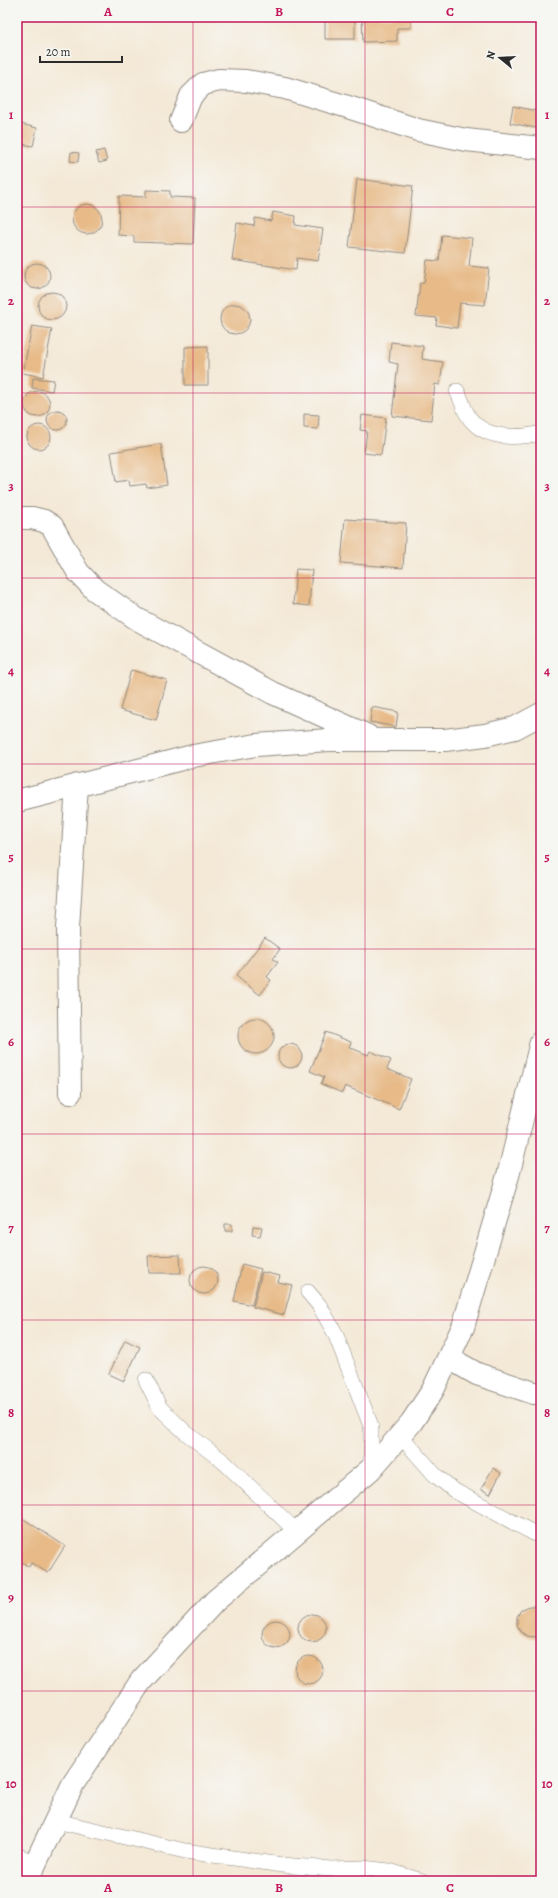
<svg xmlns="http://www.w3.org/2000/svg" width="558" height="1898" font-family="Alegreya,serif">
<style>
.building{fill:#e7ba87}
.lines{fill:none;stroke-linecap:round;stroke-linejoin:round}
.service-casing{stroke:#908a81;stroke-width:16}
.minor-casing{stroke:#908a81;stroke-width:24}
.tertiary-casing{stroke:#908a81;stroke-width:24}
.service{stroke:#fff;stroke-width:15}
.minor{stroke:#fff;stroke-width:22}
.tertiary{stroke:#fff;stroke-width:22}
.grid{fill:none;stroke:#c2185b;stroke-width:1;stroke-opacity:0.55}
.neatline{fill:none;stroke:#c2185b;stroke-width:1.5}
.grid-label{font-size:13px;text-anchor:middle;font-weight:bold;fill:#c2185b}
</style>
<rect width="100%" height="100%" fill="#f6f6f2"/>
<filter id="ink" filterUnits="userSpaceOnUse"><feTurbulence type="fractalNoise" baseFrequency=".025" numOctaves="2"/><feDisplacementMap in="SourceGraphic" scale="8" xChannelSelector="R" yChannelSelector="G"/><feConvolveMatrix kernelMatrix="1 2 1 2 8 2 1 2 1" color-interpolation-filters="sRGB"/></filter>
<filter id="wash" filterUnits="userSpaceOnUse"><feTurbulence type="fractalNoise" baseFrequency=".012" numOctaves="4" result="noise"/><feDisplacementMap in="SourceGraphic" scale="16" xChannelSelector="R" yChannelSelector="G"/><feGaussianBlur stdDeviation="0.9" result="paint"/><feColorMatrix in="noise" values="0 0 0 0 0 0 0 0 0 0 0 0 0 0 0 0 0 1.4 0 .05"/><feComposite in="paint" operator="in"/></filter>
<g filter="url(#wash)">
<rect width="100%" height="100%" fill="#f4e9d7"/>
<g id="blocks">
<path class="building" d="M325 17H355V39H325Z
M362 17H411V28H397V41L363 42Z
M513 106 541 112V129L510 123Z
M17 123 37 128 33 146 17 143Z
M104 150 107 161 99 163 96 152Z
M71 152 79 153 78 162 70 161Z
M357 179 413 186 405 253 349 247Z
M146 190 170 191V197L195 198 193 244 134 242V236L118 235 119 196 146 197Z
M72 219a15 15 0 1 1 30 0a15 15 0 1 1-30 0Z
M273 212 296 216 295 225 323 229 318 261 297 258 296 270 232 260 237 223 254 226 255 218 271 221Z
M442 235 472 238 469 266 489 268 485 305 460 303 457 328 436 325 437 318 416 316 420 283H424L427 260 439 261Z
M24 276a13 13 0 1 1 26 0a13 13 0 1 1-26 0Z
M38 306a14 14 0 1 1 28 0a14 14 0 1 1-28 0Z
M220 319a15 15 0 1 1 30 0a15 15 0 1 1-30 0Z
M32 326 52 329 43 377 23 373Z
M391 342 423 346 422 359 443 362 440 385 435 384 431 420 392 416 398 364 389 362Z
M208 346V385H185V347Z
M33 378 54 380 52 391 32 388Z
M24 404a13 13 0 1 1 26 0a13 13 0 1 1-26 0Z
M47 420a10 10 0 1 1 20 0a10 10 0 1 1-20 0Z
M304 414 319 415 318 429 304 428Z
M362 415 386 418 381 455 364 453 367 431 360 430Z
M27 437a12 12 0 1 1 24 0a12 12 0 1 1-24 0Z
M161 444 167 485 147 488 146 484 130 486 129 480 116 482 111 452Z
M345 519 406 523 403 568 341 563Z
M296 569 312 570 309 606 293 604Z
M131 670 167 680 156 720 120 710Z
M372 707 398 712 396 727 370 722Z
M265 938 280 949 273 959 278 962 267 977 271 980 260 995 236 976Z
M238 1036a18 18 0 1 1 36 0a18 18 0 1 1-36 0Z
M326 1032 351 1042 349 1047 368 1055 370 1051 391 1060 387 1069 411 1079 399 1109 345 1086 342 1093 321 1084 324 1077 310 1071Z
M278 1056a12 12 0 1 1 24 0a12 12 0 1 1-24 0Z
M225 1224H232V1231H225Z
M253 1226 262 1227 260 1236 252 1235Z
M180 1255 181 1273H149L148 1256Z
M242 1264 261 1269 252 1305 234 1301Z
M190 1280a14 14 0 1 1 28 0a14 14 0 1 1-28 0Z
M262 1272 280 1276 278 1282 292 1285 284 1315 253 1307Z
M125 1340 140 1347 124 1381 109 1374Z
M493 1468 501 1473 490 1494 481 1489Z
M22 1518 65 1546 48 1573 31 1563 29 1567 17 1559V1527Z
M529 1606H537L541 1609V1634L536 1637 527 1636 521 1632 517 1625V1617L521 1610Z
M298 1628a14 14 0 1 1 28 0a14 14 0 1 1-28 0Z
M262 1634a14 14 0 1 1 28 0a14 14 0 1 1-28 0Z
M295 1670a14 14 0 1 1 28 0a14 14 0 1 1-28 0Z"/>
</g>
</g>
<g filter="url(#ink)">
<use href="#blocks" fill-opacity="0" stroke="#908a81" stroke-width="1"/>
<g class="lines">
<defs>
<path id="service" d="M457 391C461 398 463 407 467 414 482 440 516 439 541 433
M308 1292 319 1305 335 1333 371 1426V1469
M146 1380 160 1408 185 1432 224 1462 297 1532
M400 1435 435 1475 455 1491 541 1537
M56 1821 185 1851 282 1865 331 1869 363 1868 389 1871 422 1881
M17 1855 35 1863"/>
<path id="minor" d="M181 121 191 96 203 84 219 80 246 81 285 88 348 107 418 130 466 140 541 148
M17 518H32L44 521 52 526 78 572 95 590 137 619 273 693 368 736
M17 801 193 756 256 745 329 740H445L485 735 515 728 541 714
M70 1093 68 928 77 785
M449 1358 477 1374 534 1393H541"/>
<path id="tertiary" d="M27 1881 73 1784 141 1681 215 1601 371 1469 411 1423 433 1390 463 1327 509 1172 541 1042"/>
</defs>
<use href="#service" class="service-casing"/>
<use href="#minor" class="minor-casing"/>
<use href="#tertiary" class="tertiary-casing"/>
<use href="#service" class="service"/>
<use href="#minor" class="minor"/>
<use href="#tertiary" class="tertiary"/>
</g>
</g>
<path class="grid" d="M193 17V1881M365 17V1881M17 207H541M17 393H541M17 578H541M17 764H541M17 949H541M17 1134H541M17 1320H541M17 1505H541M17 1691H541"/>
<rect width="558" height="1898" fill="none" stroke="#f6f6f2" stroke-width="44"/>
<g transform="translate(500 58) rotate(288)" stroke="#f6f6f2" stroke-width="3" paint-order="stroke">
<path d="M0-3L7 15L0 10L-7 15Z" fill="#2b2b2b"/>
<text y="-6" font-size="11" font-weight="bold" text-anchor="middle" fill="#2b2b2b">N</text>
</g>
<path d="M40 56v6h82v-6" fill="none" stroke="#2b2b2b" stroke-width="2"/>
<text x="46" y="56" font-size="12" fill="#2b2b2b" stroke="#f6f6f2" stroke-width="3" paint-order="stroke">20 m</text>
<rect x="22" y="22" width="514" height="1854" class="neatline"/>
<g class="grid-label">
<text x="108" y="16">A</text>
<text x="279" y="16">B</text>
<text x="450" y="16">C</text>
<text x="11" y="119">1</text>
<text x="547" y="119">1</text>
<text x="11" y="305">2</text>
<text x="547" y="305">2</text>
<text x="11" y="490">3</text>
<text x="547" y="490">3</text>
<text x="11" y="675">4</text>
<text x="547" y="675">4</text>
<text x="11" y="861">5</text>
<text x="547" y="861">5</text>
<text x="11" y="1046">6</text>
<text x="547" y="1046">6</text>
<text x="11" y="1232">7</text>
<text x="547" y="1232">7</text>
<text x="11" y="1417">8</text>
<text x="547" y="1417">8</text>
<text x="11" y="1602">9</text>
<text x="547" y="1602">9</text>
<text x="11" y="1788">10</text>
<text x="547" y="1788">10</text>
<text x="108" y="1892">A</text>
<text x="279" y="1892">B</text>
<text x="450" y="1892">C</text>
</g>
</svg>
